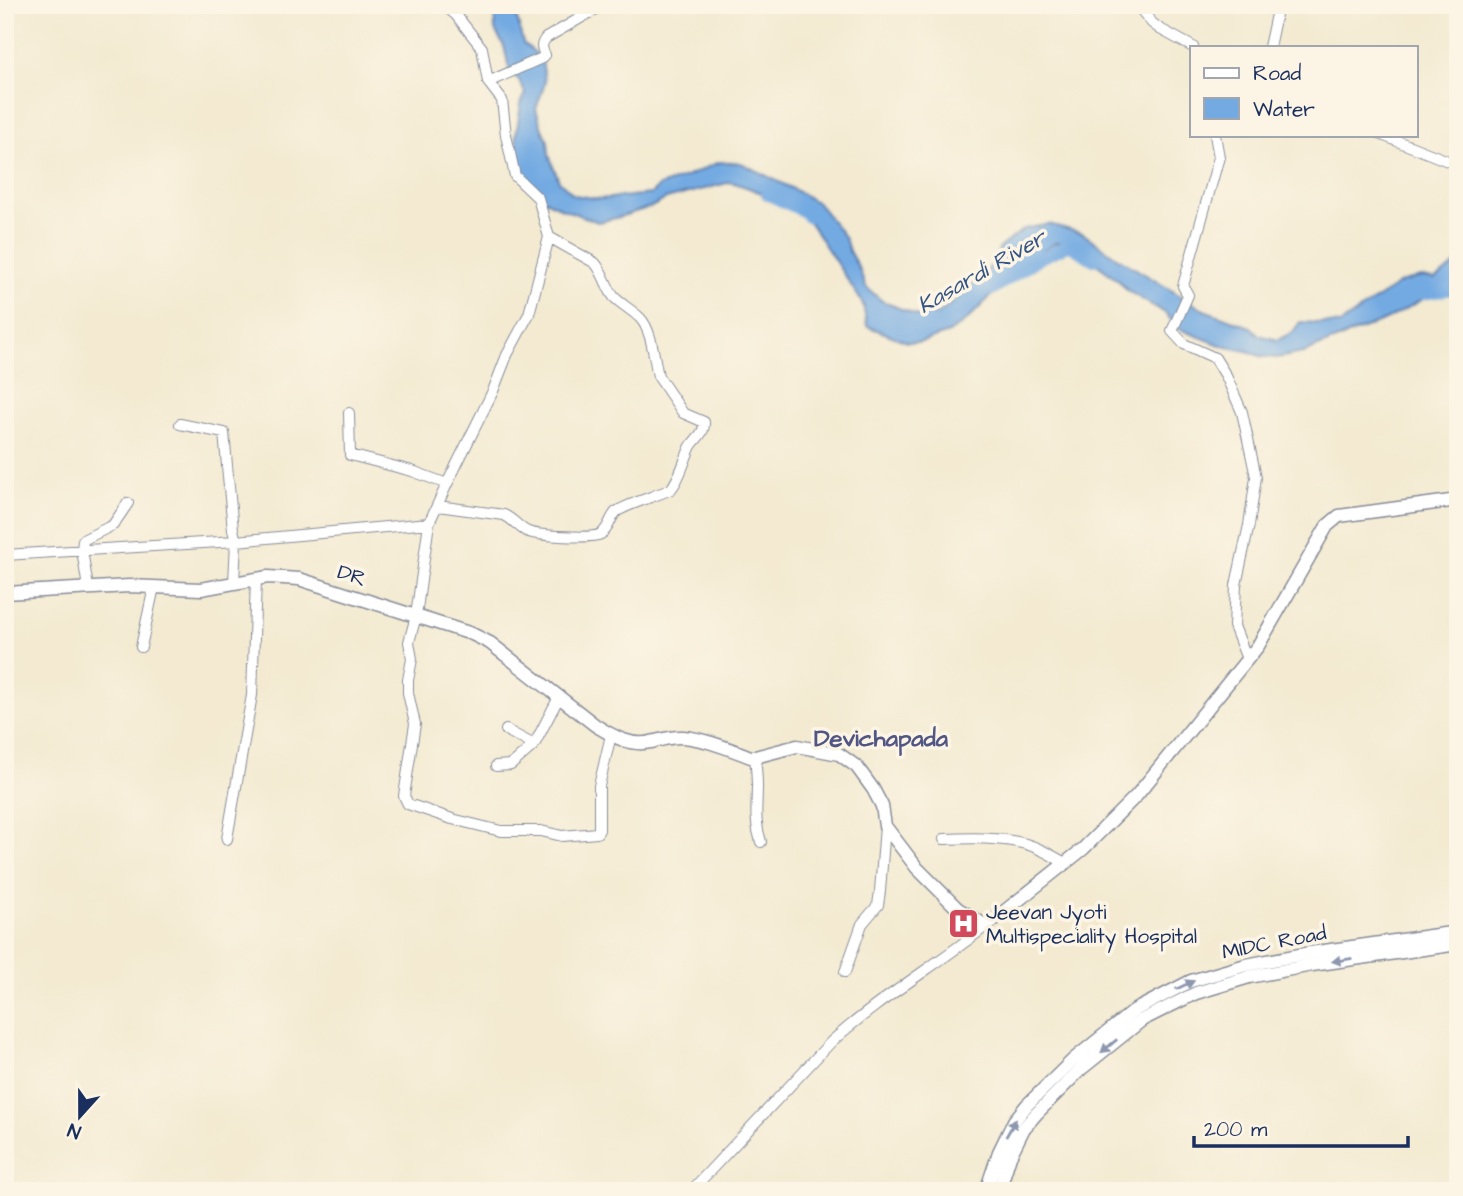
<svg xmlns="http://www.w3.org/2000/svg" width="1463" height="1196" font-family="'Architects Daughter',sans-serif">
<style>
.water{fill:#73aae2;stroke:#476ca0;stroke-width:2}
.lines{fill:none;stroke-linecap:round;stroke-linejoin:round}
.river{stroke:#73aae2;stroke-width:12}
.minor-casing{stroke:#878c98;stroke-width:12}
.major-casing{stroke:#878c98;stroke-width:15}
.minor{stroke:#fff;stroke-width:10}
.major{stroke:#fff;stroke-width:12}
.oneway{fill:#8d97ae}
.labels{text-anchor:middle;stroke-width:7;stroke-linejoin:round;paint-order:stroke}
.street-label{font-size:21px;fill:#1b2f5e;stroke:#fcf5e5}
.poi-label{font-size:21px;fill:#1b2f5e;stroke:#fcf5e5;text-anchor:start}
.water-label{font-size:23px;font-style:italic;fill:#355486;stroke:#fcf5e5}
.quarter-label{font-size:24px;font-weight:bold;fill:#515684;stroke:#fcf5e5}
</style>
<rect width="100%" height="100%" fill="#fcf5e5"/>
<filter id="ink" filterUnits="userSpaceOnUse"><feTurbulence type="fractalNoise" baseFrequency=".0143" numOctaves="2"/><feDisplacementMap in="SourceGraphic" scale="14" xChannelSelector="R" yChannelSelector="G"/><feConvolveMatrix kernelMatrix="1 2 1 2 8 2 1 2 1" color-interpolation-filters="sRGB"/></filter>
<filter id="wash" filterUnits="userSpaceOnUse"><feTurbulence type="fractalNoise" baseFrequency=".00686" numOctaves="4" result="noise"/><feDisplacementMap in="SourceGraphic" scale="28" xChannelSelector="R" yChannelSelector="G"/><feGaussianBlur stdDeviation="1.57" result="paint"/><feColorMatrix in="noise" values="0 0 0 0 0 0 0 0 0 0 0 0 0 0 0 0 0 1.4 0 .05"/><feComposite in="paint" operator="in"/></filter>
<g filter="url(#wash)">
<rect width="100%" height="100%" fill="#f3ead1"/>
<path class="water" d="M494 5H514L523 43 542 58 545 83 536 109 542 129 548 141 549 155 559 181 574 195 600 199 651 194 659 186 688 176 719 162 741 163 791 188 818 203 845 238 849 251 859 269 866 287 882 301 918 316 938 314 956 300 992 265 1000 247 1024 229 1049 224 1082 233 1118 258 1204 310 1251 327 1259 335 1278 340 1293 332 1300 322 1340 324 1400 283 1421 277 1435 279 1451 268 1458 261V284L1439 290 1388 319 1303 353 1276 358 1260 356 1247 351 1223 346 1179 329 1165 313 1128 291 1118 280 1083 254 1070 242 1055 243 1041 252 1007 280 967 320 949 333 921 342H907L867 326 863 304 858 296 811 224 793 205 746 187 731 182 666 199 651 207 616 218 598 222 560 208 540 197 523 175 518 155 516 135 521 104 525 93 519 80 510 72 504 46 495 30Z"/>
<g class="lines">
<path class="river" d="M767 194 805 212 808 217
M992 290 1040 258 1069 245 1094 260
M1422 294 1458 288"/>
</g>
</g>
<g filter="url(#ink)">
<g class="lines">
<defs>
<path id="minor" d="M444 5 456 15 482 48 488 82 502 100 506 135 515 176 538 198 549 237 529 314 507 355 493 391 447 484 429 523 416 616 409 642 412 659 408 680V693L415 724 404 796 408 804 452 819 501 831H541L562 836 597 833 599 830V786L611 735
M1137 5 1152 23 1160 29 1193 47
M1269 47 1278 5
M488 82 542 58 545 55C541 47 541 44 546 38L603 5
M1215 135 1219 157 1183 286 1188 295 1172 331 1184 344 1215 358 1226 376 1242 412 1256 477 1249 525 1236 585 1234 626 1247 659
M1382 135 1458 165
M349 413 350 455 412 471 447 484
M180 424 224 433 233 530 236 541 234 583
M438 506 504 515C513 519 518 527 526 531 535 536 592 539 601 534 609 529 610 518 616 512 625 505 659 495 671 489 681 477 684 460 691 446 697 437 705 433 704 422L683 413 658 376C654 359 652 330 640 318 632 310 622 305 614 297 606 287 604 273 595 263L549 237
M5 555 236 541 429 523
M88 588 82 550 83 540 113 525 128 503
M141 647 154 587
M506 730 534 745
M755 757C756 766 757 776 757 786 757 806 754 821 761 842
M496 766 511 765 534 745 559 697
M227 839 252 695 256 579
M944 839C970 838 1000 837 1026 844 1040 848 1053 856 1065 863
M845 972 862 924 878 905 880 891 885 826
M691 1191 831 1042C879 999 935 966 986 926"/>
<path id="major" d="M5 593 129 586 201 589 268 577 299 579 472 634 490 643 595 725C613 736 630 747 651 742 662 740 671 736 683 737 706 739 729 749 751 757H755L797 746 839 754 857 767 873 789 882 806 885 826 917 868 958 909 986 926 1083 849 1137 795 1258 646 1327 526 1339 516 1458 500
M986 1191 999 1152 1014 1121 1027 1105 1073 1060 1135 1010 1191 981 1246 965 1310 953 1458 932
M999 1191 1010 1156 1024 1128 1036 1114 1081 1069 1142 1020 1196 993 1249 977 1312 965 1458 944"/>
</defs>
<use href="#minor" class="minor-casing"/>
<use href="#major" class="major-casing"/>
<use href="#minor" class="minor"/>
<use href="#major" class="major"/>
</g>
<defs><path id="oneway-solid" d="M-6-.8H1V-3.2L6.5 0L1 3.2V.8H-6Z" transform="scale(1.75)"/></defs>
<g class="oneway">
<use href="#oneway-solid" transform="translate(1342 960) rotate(171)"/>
<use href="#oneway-solid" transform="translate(1185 985) rotate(-25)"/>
<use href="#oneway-solid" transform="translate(1109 1046) rotate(141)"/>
<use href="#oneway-solid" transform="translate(1011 1128) rotate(-60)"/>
</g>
</g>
<defs>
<symbol id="hospital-square" viewBox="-11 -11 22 22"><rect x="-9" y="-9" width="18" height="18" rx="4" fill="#d1495b" stroke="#fcf5e5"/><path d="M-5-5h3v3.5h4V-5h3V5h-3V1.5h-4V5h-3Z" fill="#fff"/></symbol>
</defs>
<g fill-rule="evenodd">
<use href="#hospital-square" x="946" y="906" width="35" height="35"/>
</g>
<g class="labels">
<g class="street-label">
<text transform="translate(352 575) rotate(18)" y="7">DR</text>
<text transform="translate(1274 942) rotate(-11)" y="7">MIDC Road</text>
</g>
<g class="poi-label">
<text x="986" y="919">Jeevan Jyoti<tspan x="986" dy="24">Multispeciality Hospital</tspan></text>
</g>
<g class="water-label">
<text transform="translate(981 271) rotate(-30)" y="8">Kasardi River</text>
</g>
<g class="quarter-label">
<text x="881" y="746">Devichapada</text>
</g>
</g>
<rect width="1463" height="1196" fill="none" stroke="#fcf5e5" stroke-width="28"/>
<rect x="1190" y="46" width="228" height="91" fill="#fcf5e5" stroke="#a2a6af" stroke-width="2"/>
<rect x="1204" y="68" width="35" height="10" fill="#ffffff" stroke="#a2a6af" stroke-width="2"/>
<text x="1253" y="80" font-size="21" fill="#1b2f5e">Road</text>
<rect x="1204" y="98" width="35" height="21" fill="#73aae2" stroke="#a2a6af" stroke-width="2"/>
<text x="1253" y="116" font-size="21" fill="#1b2f5e">Water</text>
<g transform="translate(80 1116) rotate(201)" stroke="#fcf5e5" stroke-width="5" paint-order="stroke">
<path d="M0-5L12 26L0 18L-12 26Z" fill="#1b2f5e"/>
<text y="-10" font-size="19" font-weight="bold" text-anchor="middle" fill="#1b2f5e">N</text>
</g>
<path d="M1194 1136v10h214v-10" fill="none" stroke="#1b2f5e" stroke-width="3.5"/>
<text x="1204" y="1136" font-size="21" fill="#1b2f5e" stroke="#fcf5e5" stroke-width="5" paint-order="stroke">200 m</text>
</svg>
